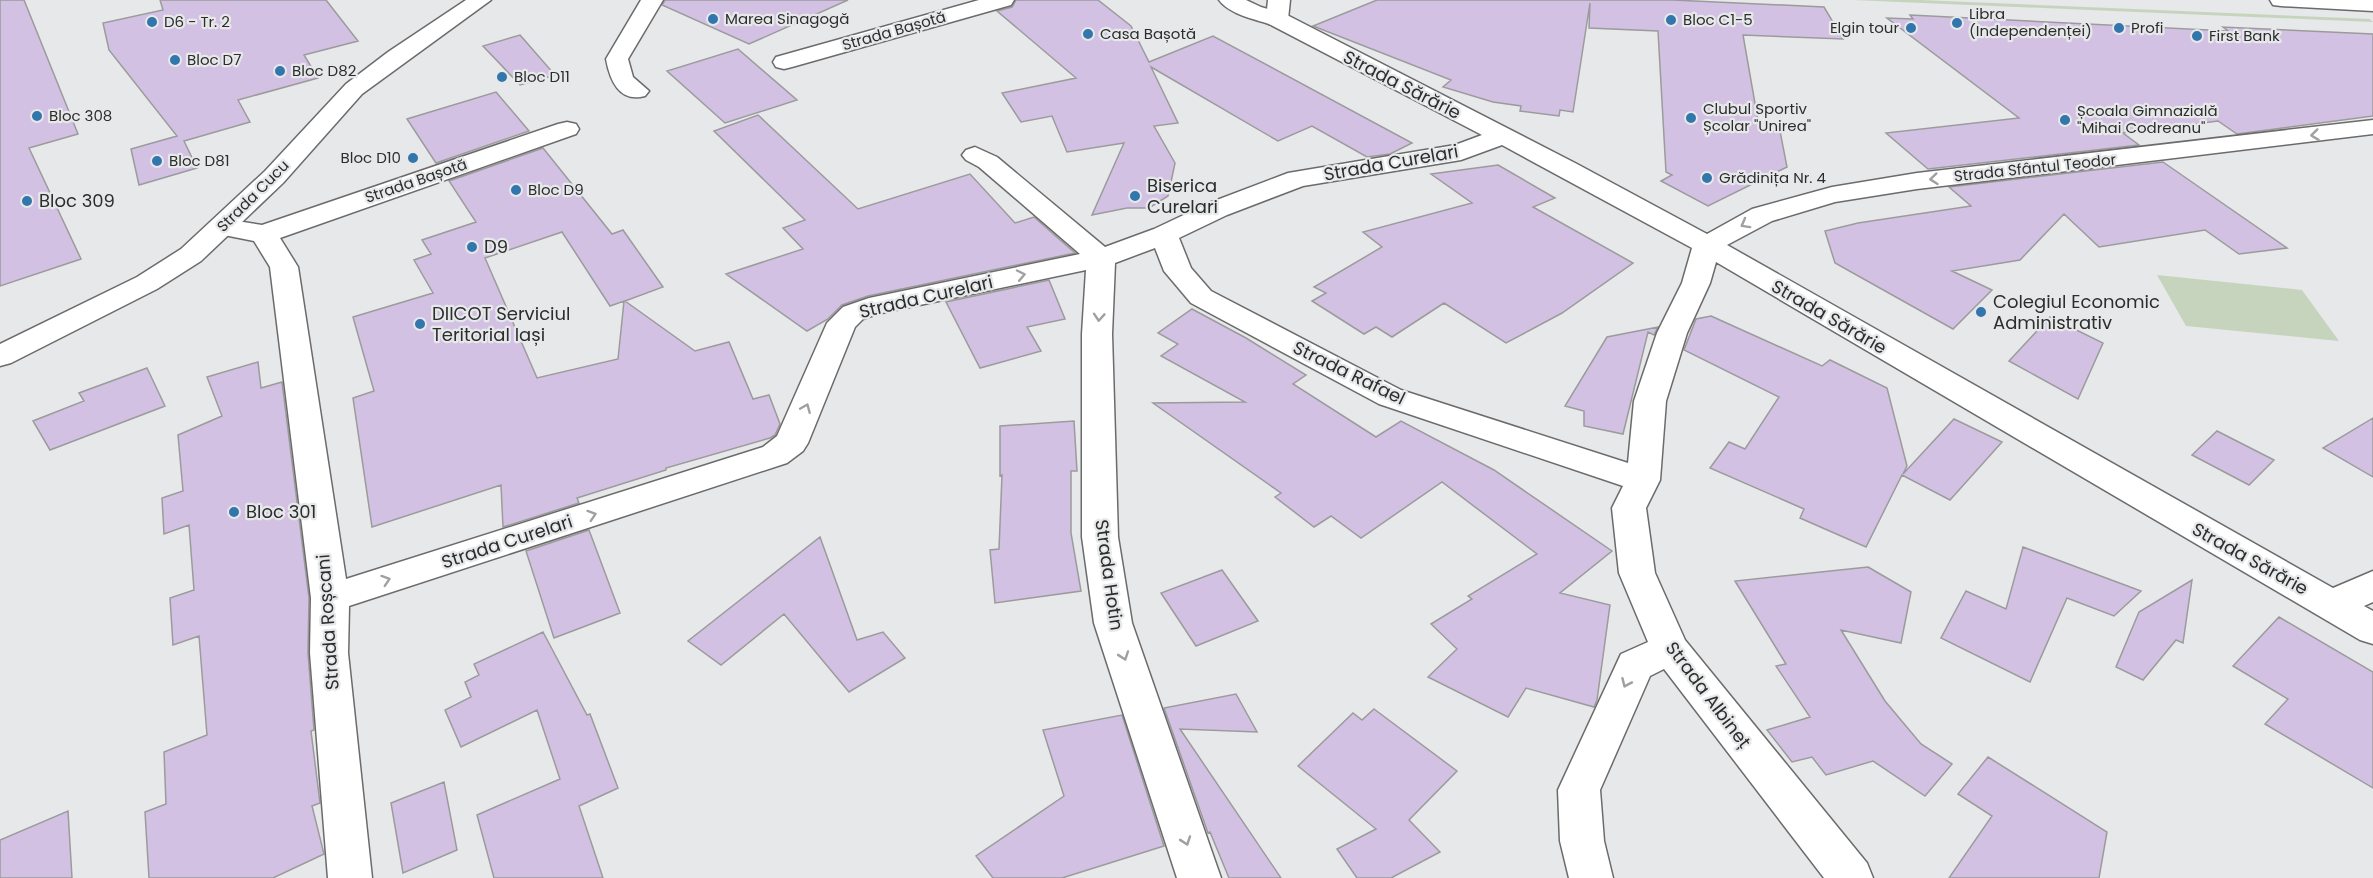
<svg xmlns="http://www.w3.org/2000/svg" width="2373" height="878" font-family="Poppins,sans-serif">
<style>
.green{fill:#c7d4bd}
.building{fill:#d3c1e4;stroke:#9b9b9c;stroke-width:1.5;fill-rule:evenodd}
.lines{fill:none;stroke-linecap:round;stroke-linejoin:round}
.minor-casing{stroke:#6b6b6c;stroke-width:3}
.major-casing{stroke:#6b6b6c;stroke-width:3}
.minor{fill:#fff;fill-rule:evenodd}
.major{fill:#fff;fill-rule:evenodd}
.oneway{stroke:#a0a0a0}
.poi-dot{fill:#3276ac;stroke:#e7e8e9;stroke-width:2}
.labels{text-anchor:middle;stroke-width:4.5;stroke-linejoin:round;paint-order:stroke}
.far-poi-label{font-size:15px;fill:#2c2d2d;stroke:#e7e8e9;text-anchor:start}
.far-street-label{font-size:15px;fill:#2c2d2d;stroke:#e7e8e9}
.street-label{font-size:18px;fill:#2c2d2d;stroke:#e7e8e9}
.poi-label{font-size:18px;fill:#2c2d2d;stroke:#e7e8e9;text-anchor:start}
</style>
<rect width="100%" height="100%" fill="#e7e8e9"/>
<path class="green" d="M1852 0H1921L2370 19 2373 22Z
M2157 275 2302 290 2339 341 2186 326Z"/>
<path class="building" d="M0 0H24L78 134 29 148 81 259 0 286Z
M160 0H326L358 41 304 55 318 78 238 100 250 122 184 141 197 168 139 185 131 149 177 136 109 50 103 23 163 10Z
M665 0H848L749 44 662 5Z
M1016 0H1098L1131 26 1149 62 1213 36 1412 143 1390 154 1367 157 1312 126 1278 141 1151 67 1178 123 1154 126 1175 163 1168 196 1149 208H1127L1092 215 1124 143 1067 152 1052 116 1021 122 1002 93 1076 78 997 11 1012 7Z
M1377 0H1673L1824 7 1843 39 1743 35 1760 132 1780 131 1787 167 1708 206 1661 181 1672 175 1666 172 1658 31 1589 28 1590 3 1573 112 1560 110 1559 116 1520 111 1521 106 1493 102 1443 87 1451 80 1313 26Z
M1910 15 2228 31 2223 27 2373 34V116L2237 134 2218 121 2123 133 2139 145 1928 169 1886 133 2019 118 1887 18 1913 19Z
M520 35 555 75 520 85 483 46Z
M738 49 797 100 725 123 667 71Z
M496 92 529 131 436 163 407 119Z
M758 115 858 209 970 174 1015 223 1034 217 1075 253 868 296 842 305 828 319 807 331 726 274 803 249 783 228 805 220 714 131Z
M543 148 612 234 623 230 663 287 625 301 695 351 729 342 753 399 769 395 780 424 775 435 770 438 666 468V470L577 498 579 503 503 527 501 485 372 527 353 398 374 391 353 317 433 293 414 260 431 254 422 240 476 222 449 181ZM562 232 610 306 624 301 618 359 537 378 485 258Z
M2163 162 2287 248 2239 254 2205 230 2099 247 2064 214 2020 260 1952 271 1992 290 1953 329 1835 263 1825 231 1858 223 1971 206 1949 187Z
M1498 165 1555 198 1533 207 1633 263 1562 313 1506 343 1444 303 1392 337 1376 327 1364 334 1312 301 1326 293 1314 287 1382 247 1363 232 1472 203 1431 174Z
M1049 280 1065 319 1027 327 1041 351 980 368 946 302Z
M1192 309 1246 338 1306 375 1293 384 1376 437 1401 421 1494 470 1612 551 1560 593 1610 605 1597 700 1594 707 1526 688 1508 717 1428 677 1457 649 1431 624 1472 599 1468 596 1537 554 1442 482 1361 538 1331 516 1314 527 1275 497 1281 493 1153 403 1245 402 1161 356 1178 344 1158 333Z
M1711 316 1822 366 1830 360 1887 388 1907 466 1903 474 1954 419 2002 442 1950 500 1902 475 1866 547 1800 518 1804 509 1710 468 1729 442 1745 449 1779 397 1684 350 1696 319Z
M2050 317 2103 343 2078 399 2009 361Z
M1658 327 1654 335 1648 332 1623 434 1584 426V411L1565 406 1607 337Z
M258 362 261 388 282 382 309 598 308 653 314 730 311 731 320 803 312 806 324 854 273 878H149L145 812 166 804 164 752 207 735 199 636 173 645 170 598 194 590 189 525 164 534 162 498 183 491 178 435 222 416 207 377Z
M147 368 165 406 50 450 33 421 84 401 79 393Z
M2373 418V477L2323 448Z
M1074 421 1077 471H1071V533L1081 591 995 603 990 550 999 549 1002 475 1000 476V426Z
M2217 431 2274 460 2249 485 2192 455Z
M589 530 620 613 554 638 526 551Z
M820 537 857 640 883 632 905 658 849 692 784 614 721 665 688 641Z
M2023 547 2141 591 2114 616 2067 598 2030 682 1941 638 1966 591 2006 609Z
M1868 567 1911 592 1901 643 1841 630 1885 701 1921 744 1952 764 1925 796 1873 761 1826 775 1812 757 1792 762 1767 730 1810 717 1776 666 1786 664 1735 581Z
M1222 570 1258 621 1196 646 1161 593Z
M2192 580 2183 643 2176 640 2143 680 2116 667 2139 612Z
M2279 617 2373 672V788L2265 724 2288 699 2233 666Z
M543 632 587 715 590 714 618 788 579 806 603 878H494L477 815 560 779 537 710 461 747 445 710 471 697 465 682 479 675 474 664Z
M1236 694 1257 732 1180 729 1281 878H1229L1210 832 1208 833 1164 708Z
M1374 709 1457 771 1409 820 1440 852 1391 878H1357L1337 849 1376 829 1298 766 1353 713 1362 720Z
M1122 715 1164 846 1062 878H993L976 856 1064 796 1043 730Z
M1988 757 2107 832 2099 878H1949L1992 816 1958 794Z
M444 782 457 850 403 873 391 803Z
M68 811 72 878H0V840Z"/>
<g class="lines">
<defs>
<path id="minor" d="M641 0H663L628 59 633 77 649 91 645 96C619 103 610 80 606 59Z
M979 0H1014L1011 5 792 67 784 69 776 67 773 62 776 57Z
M1219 0H1246L1261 7 1285 14 1577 164 1707 234 1752 209 1832 187 1917 173 2373 120V134L1917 189 1835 202 1772 221 1727 245 2333 588 2373 571V602L2364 606 2373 611V644L2360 640 1716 262 1710 283 1687 333 1666 401 1660 480 1646 508 1655 573 1685 640 1867 863 1873 878H1824L1664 669 1650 676 1600 790 1604 841 1613 878H1569L1560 841 1558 790 1621 654 1648 642 1619 573 1612 508 1623 486 1379 404 1191 303 1164 271 1155 248 1115 263 1112 334 1118 537 1132 623 1221 878H1177L1094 623 1082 537V334L1086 270 877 314 863 319 855 327 808 443 803 451 787 463 349 606 348 653 372 878H328L310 653 311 598 270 267 254 241 214 233 210 227 214 221 224 219 262 225 558 124 567 122 576 124 579 129 576 134 280 238 298 267 346 579 763 447 777 436 827 323 843 307 869 298 1080 254 979 167 966 160 962 155 966 150 975 147 997 157 1105 247 1154 229 1209 203 1288 173 1455 145 1482 135 1269 24C1254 19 1229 14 1219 0ZM1502 145 1692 248 1682 283 1657 333 1634 401 1628 463 1401 390 1211 291 1191 268 1179 238 1227 215 1303 186 1461 160Z"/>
<path id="major" d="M466 0H491L362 94 283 183 201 261 157 289 11 363 0 366V344L137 277 181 249 265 171 346 84 388 52Z
M1268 0H1290L1288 19 1285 24 1277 26 1269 24 1266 19Z
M2270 0H2373V11L2281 6 2273 5Z"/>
</defs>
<use href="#minor" class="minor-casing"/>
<use href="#major" class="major-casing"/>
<use href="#minor" class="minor"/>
<use href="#major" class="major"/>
</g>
<defs><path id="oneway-chevron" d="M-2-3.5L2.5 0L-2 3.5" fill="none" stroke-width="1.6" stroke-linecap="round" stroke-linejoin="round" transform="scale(1.5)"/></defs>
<g class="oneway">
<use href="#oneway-chevron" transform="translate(2315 135) rotate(173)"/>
<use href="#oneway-chevron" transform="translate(1934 179) rotate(174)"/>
<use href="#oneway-chevron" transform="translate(1745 224) rotate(151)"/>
<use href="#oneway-chevron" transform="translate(1021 275) rotate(-12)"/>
<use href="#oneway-chevron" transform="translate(1099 317) rotate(94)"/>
<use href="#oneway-chevron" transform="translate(806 408) rotate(-67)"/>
<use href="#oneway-chevron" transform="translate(592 515) rotate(-18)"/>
<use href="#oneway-chevron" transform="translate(386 580) rotate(-18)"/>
<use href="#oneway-chevron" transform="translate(1124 656) rotate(71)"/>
<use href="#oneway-chevron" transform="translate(1626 683) rotate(114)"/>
<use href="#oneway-chevron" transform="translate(1186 841) rotate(71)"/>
</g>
<g class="poi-dot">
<circle cx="713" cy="19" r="6"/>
<circle cx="1671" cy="20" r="6"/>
<circle cx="152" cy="22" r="6"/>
<circle cx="1957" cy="23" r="6"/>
<circle cx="1911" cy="28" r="6"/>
<circle cx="2119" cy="28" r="6"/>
<circle cx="1088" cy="34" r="6"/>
<circle cx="2197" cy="36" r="6"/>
<circle cx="175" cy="60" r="6"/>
<circle cx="280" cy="71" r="6"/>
<circle cx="502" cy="77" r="6"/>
<circle cx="37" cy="116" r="6"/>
<circle cx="1691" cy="118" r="6"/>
<circle cx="2065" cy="120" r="6"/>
<circle cx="413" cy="158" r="6"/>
<circle cx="157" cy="161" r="6"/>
<circle cx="1707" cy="178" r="6"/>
<circle cx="516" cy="190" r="6"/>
<circle cx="1135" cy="196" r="6"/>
<circle cx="27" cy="201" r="6"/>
<circle cx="472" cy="247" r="6"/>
<circle cx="1981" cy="312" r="6"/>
<circle cx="420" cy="324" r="6"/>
<circle cx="234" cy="512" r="6"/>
</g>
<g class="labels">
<g class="far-poi-label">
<text x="1969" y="19">Libra<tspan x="1969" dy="17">(Independenței)</tspan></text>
<text x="725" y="24">Marea Sinagogă</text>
<text x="1683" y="25">Bloc C1-5</text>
<text x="164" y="27">D6 - Tr. 2</text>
<text x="1899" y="33" text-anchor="end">Elgin tour</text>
<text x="2131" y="33">Profi</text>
<text x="1100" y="39">Casa Bașotă</text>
<text x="2209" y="41">First Bank</text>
<text x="187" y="65">Bloc D7</text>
<text x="292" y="76">Bloc D82</text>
<text x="514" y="82">Bloc D11</text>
<text x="1703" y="114">Clubul Sportiv<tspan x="1703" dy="17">Școlar "Unirea"</tspan></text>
<text x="2077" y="116">Școala Gimnazială<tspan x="2077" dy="17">"Mihai Codreanu"</tspan></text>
<text x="49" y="121">Bloc 308</text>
<text x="401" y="163" text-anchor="end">Bloc D10</text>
<text x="169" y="166">Bloc D81</text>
<text x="1719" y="183">Grădinița Nr. 4</text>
<text x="528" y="195">Bloc D9</text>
</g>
<g class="far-street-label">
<text transform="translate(894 31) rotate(-16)" y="5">Strada Bașotă</text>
<text transform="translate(2035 168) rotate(-6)" y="5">Strada Sfântul Teodor</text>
<text transform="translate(416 181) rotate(-19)" y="5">Strada Bașotă</text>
<text transform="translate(253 196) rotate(-45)" y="5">Strada Cucu</text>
</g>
<g class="street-label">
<text transform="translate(1402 85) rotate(27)" y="6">Strada Sărărie</text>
<text transform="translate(1391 163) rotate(-10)" y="6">Strada Curelari</text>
<text transform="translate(926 297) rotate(-13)" y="6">Strada Curelari</text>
<text transform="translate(1829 317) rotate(30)" y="6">Strada Sărărie</text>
<text transform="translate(1349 373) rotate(26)" y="6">Strada Rafael</text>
<text transform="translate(507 542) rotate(-18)" y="6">Strada Curelari</text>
<text transform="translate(2250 559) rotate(29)" y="6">Strada Sărărie</text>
<text transform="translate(1109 575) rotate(82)" y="6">Strada Hotin</text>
<text transform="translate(328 622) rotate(-94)" y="6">Strada Roșcani</text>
<text transform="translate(1708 695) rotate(53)" y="6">Strada Albineț</text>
</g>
<g class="poi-label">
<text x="1147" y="192">Biserica<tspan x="1147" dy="21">Curelari</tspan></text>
<text x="39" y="207">Bloc 309</text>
<text x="484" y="253">D9</text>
<text x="1993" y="308">Colegiul Economic<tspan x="1993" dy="21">Administrativ</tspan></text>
<text x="432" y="320">DIICOT Serviciul<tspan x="432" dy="21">Teritorial Iași</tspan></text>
<text x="246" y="518">Bloc 301</text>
</g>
</g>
</svg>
